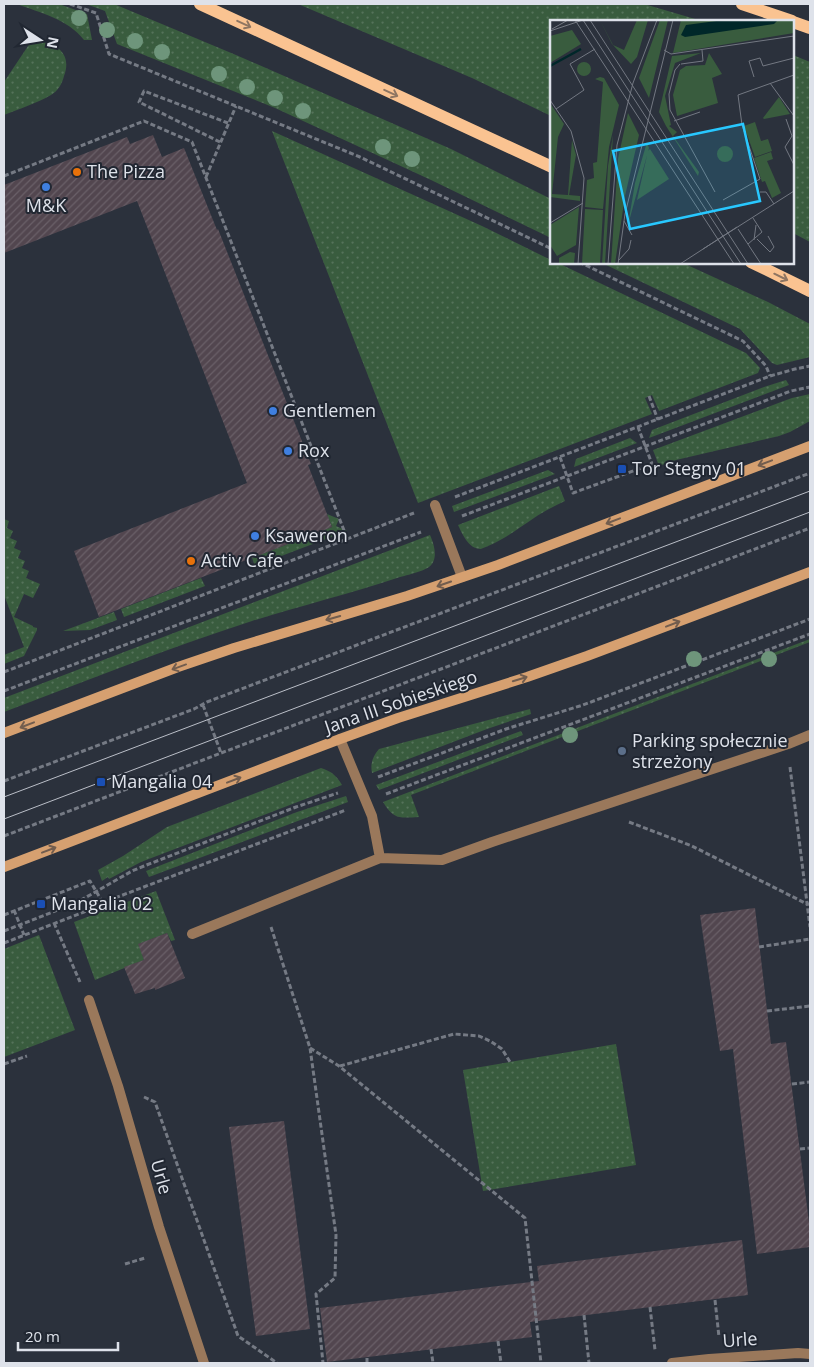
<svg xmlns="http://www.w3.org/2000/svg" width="814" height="1367" font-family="'Open Sans',sans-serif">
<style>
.green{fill:url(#green-dots)}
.building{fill:url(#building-hatch)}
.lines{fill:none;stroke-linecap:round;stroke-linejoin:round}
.path{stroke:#757a84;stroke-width:3;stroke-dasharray:5 2.5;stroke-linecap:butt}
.service{stroke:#9a785b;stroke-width:10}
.minor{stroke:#9a785b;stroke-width:10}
.secondary{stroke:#d6a070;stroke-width:10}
.primary{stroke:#fac391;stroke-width:12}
.tram{stroke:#bbbfc8;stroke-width:1}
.tree{fill:#6e957b}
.oneway{stroke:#8e7562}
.oneway2{stroke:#725d4e}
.food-dot{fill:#e8710a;stroke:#212732;stroke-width:2}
.shop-dot{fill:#3f7fe0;stroke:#212732;stroke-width:2}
.transit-dot{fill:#1a4fb4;stroke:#212732;stroke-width:2}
.service-dot{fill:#5c6f8a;stroke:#212732;stroke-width:2}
.labels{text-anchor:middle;stroke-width:4;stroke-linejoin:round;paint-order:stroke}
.poi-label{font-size:18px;fill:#dee2ea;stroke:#212732;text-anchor:start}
.street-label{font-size:18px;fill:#dee2ea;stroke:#212732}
.inset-river{fill:none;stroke:#002729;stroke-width:2.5}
.inset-road{fill:none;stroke:#737882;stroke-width:1}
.view{fill:#28c8ff;fill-opacity:0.15;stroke:#28c8ff;stroke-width:2.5}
.inset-edge{fill:none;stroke:#dee2ea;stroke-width:2.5}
</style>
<defs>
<pattern id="green-dots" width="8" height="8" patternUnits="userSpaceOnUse" patternTransform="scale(1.25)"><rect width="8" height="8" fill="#395c3e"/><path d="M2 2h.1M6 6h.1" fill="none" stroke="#55735a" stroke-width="1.8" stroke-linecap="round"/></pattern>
<pattern id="building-hatch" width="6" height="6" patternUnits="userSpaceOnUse" patternTransform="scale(1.25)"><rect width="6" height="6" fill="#52464f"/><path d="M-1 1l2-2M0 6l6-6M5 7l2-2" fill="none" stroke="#6a6068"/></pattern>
</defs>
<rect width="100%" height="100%" fill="#2b313c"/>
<path class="green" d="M17 4H59L87 14 92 40H84C68 19 40 13 17 4Z
M86 4H114L236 55 451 149 551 199V238L431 180 275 108 117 44 105 11Z
M298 4H644L702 21H552L551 116 472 78Z
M34 37C54 44 73 51 64 76 62 84 58 91 51 95 37 103 19 109 4 115V82Z
M793 55 810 62V242L793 233Z
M272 131 482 226 551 260 552 262 558 263 746 353 760 368 758 373 659 411 652 395 645 398 652 414 418 503Z
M602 263H683L768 302 810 324V357L777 365 772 363 740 329Z
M786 380 789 385 649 438 652 430 764 387Z
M810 394V421L790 432 779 436 676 460 659 466 653 450 781 402 792 398Z
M630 438 637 443 574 467 576 459Z
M548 470 555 474 454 512 452 506Z
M559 486 565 501C555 506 544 511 534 518 519 528 505 539 488 546 488 546 481 549 481 549 468 549 462 533 458 525Z
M327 514 339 519 336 526 347 531 255 566 252 558 332 527Z
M4 519 9 521 7 528 13 531 10 538 17 541 14 548 21 551 18 558 25 561 22 568 29 571 26 578 40 584 33 598 24 594 14 617 33 626V627L37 628V630L24 656 4 664V655L24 647 4 595Z
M430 535C434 544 439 559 429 567 424 571 404 576 397 578 349 594 300 606 252 621 168 648 86 681 4 712V698Z
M201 578 205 586 124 617 121 609Z
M114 612 117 620 90 630 63 631Z
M810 639V642L411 795 419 817C400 818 394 820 383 802Z
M530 709 531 714 487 729 372 773C370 763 373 756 379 749Z
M521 731 523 735 379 790 376 785Z
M321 768C331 771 337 776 342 785L141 862 109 879 108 877 102 881 98 870 123 856 167 827Z
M346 796 348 802 149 877 146 871 297 812Z
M156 891 175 940 171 941 167 933 139 944 144 960 95 980 74 922Z
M39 935 75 1030 4 1057V949Z
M616 1044 636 1165 483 1191 463 1070Z"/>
<path class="building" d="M153 135 162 157 184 148 217 230 218 229 311 464 308 465 332 527 99 617 74 551 247 483 137 201 4 253V185L127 137 130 144Z
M755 908 771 1044 786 1042 810 1230V1247L757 1254 733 1049 720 1051 700 915Z
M167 933 185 978 155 990V988L135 994 124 967 144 960 138 944Z
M284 1121 310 1329 256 1336 229 1127Z
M742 1240 748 1295 530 1322 532 1337 327 1362 320 1308 539 1281 537 1266Z"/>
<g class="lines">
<path class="path" d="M70 4 96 13 109 54 360 157 552 249
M220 142 139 102 144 91 228 123
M4 176 144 121 192 142 347 538
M206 177 236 106
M579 262 743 341 766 366 770 376
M649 396 658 420
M560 457 573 493 652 464 638 427
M455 497 770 376 795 369 810 366
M462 516 791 391 810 387
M4 672 414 513
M4 691 421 532
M203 705 221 753
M790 767 810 927
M378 777 506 729 583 705 810 619
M4 781 194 709 207 702 810 473
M386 794 810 634
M629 822 692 846 807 904H810
M4 836 810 528
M14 910 24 935
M4 915 90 881 103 903
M54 923 80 982
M271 927 310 1048 336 1235 335 1278 316 1294 323 1363
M4 931 76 903 132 871 144 866 296 807 338 793
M4 943 84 912 107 901 346 810
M759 947 810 939
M767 1011 810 1006
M310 1048 339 1066 525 1218 541 1363
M4 1064 27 1056
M340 1066 454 1034 479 1036 490 1041 502 1049 510 1062
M792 1084 810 1082
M144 1097 155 1102 238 1336 277 1363
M800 1149 810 1148
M809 1217H810
M125 1264 145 1258
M715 1300 719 1337
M650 1307 655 1350
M584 1315 589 1363
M498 1341 501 1363
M431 1349 433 1363
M367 1358V1363"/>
<path class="service" d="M435 505 462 577
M340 739 372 816 380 858
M192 934 380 858 442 860 492 842 788 744 810 735"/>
<path class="minor" d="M89 1000 118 1086 159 1227 204 1363
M672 1363 709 1359 798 1353 810 1354"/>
<path class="secondary" d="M4 733 178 667 234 648 407 596 498 565 810 446
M4 867 340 739 398 718 527 677 587 656 810 572"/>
<path class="primary" d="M200 4 552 167
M742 4 792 21
M793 22 810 28
M751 262 810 291"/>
<path class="tram" d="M4 797 810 491
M4 819 810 512"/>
</g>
<g class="tree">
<circle cx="79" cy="18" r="8"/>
<circle cx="107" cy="30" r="8"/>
<circle cx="135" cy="41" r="8"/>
<circle cx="162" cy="52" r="8"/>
<circle cx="219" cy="74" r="8"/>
<circle cx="247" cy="87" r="8"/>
<circle cx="275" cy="98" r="8"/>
<circle cx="303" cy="111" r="8"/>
<circle cx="383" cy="147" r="8"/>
<circle cx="412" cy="159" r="8"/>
<circle cx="694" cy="659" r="8"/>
<circle cx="769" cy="659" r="8"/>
<circle cx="570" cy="735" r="8"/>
</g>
<defs><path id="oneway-shaft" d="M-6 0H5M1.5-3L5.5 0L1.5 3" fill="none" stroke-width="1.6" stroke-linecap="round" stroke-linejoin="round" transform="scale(1.25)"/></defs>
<g class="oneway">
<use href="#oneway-shaft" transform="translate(244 24) rotate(25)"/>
<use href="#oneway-shaft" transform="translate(391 93) rotate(25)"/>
<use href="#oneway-shaft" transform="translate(781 277) rotate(26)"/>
</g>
<g class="oneway2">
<use href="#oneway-shaft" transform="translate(765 463) rotate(159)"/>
<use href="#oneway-shaft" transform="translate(613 521) rotate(159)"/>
<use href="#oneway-shaft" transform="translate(444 584) rotate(161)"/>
<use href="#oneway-shaft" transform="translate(333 618) rotate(164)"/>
<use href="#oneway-shaft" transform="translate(673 624) rotate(-21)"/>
<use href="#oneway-shaft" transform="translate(179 667) rotate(160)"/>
<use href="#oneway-shaft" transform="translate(520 679) rotate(-17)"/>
<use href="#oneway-shaft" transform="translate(27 725) rotate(159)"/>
<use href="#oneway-shaft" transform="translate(234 780) rotate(-21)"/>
<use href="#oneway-shaft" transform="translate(49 850) rotate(-21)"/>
</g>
<g class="food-dot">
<circle cx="77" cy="172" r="5"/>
<circle cx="191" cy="561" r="5"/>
</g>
<g class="shop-dot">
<circle cx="46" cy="187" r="5"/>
<circle cx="273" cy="411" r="5"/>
<circle cx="288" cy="451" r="5"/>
<circle cx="255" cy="536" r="5"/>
</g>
<g class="transit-dot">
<rect x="617" y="464" width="10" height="10" rx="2.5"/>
<rect x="96" y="777" width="10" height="10" rx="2.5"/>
<rect x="36" y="899" width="10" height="10" rx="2.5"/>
</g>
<circle class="service-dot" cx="622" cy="751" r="5"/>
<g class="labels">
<g class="poi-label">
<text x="87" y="178">The Pizza</text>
<text x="46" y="212" text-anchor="middle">M&amp;K</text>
<text x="283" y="417">Gentlemen</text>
<text x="298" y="457">Rox</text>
<text x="632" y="475">Tor Stegny 01</text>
<text x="265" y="542">Ksaweron</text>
<text x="201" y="567">Activ Cafe</text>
<text x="632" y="747">Parking społecznie<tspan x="632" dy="21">strzeżony</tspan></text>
<text x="111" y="788">Mangalia 04</text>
<text x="51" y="910">Mangalia 02</text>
</g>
<g class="street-label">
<text transform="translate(401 702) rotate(-19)" y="6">Jana III Sobieskiego</text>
<text transform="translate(161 1177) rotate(74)" y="6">Urle</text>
<text transform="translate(740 1340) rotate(-4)" y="6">Urle</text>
</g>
</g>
<g transform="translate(550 20)">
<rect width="244" height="244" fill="#2b313c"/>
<path d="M50 0 63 25 74 30 87 0H98L87 37 81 44 62 24ZM110 0H118L99 78 89 58ZM131 0H244V13L123 33ZM22 10 31 24 0 43V16ZM151 33 125 43 115 76 121 105 119 106 127 112 123 116 149 152 148 156 116 106 109 92 122 36ZM159 33 172 54 162 58 168 83 127 96 123 75 130 50 136 46 155 45ZM27 49a7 7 0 1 1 14 0a7 7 0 1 1-14 0ZM50 57 54 58 69 85 59 127 53 189 35 187 37 160 44 158 43 143 47 142 53 62 45 59ZM229 77 240 94 214 99 213 98ZM0 83 14 104 8 117 2 174 18 175 22 120 26 135 19 175 30 176V181L0 177ZM78 93 89 115 75 176 65 244H61L68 139ZM63 115 55 244H52L58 146ZM97 122 99 128 78 205 85 163ZM167 134a8 8 0 1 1 16 0a8 8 0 1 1-16 0ZM100 129 119 159 87 180 98 131ZM29 187 26 225 7 236 0 225V205ZM35 189 53 190 50 244H32ZM20 232 25 233 24 244H9V238Z" fill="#395c3e"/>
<path d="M205 102 211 121 218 119 222 131 205 137 194 106ZM221 132 223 139 217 141 231 173 222 178 215 161 212 162 204 138Z" fill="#395c3e"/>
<path d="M174 0H228L224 4 135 17 131 15 136 5Z" fill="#002729"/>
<path class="inset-river" d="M0 46 31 29"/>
<path class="inset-road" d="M25 0 184 244M33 0 191 244M40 0 198 244M2 9 18 0M0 11 33 0M114 30 121 34 244 16M130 44 125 50 119 74 120 90 165 172M131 44 153 41 152 30M204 57 199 41 210 38 213 46 244 38M220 63 244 96M0 80 21 111 34 158 28 244M6 89 34 70 20 44 45 29M236 99 242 116 235 127 244 145M124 101 150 92M210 172H216L224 184M173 180 210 159 192 105 188 75 244 55M74 201 82 215M0 203 33 183M188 209 211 244M207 219 220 232 224 227 218 216M204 220 206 205M198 224 212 212 203 198M153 229 244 171M69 240 79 229 81 220M58 244 67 125 83 63 107 0M68 244 75 194 123 0M130 244 187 207"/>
<path class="view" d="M193 104 210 181 80 209 63 131Z"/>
<rect width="244" height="244" class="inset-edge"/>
</g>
<rect width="814" height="1367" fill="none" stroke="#dee2ea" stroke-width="10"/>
<g transform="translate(40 40) rotate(102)" stroke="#212732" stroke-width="4" paint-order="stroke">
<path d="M0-4L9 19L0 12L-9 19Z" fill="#dee2ea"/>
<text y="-8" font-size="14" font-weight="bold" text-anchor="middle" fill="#dee2ea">N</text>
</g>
<path d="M18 1342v8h100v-8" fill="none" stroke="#dee2ea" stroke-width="2.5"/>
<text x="25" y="1342" font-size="15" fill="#dee2ea" stroke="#212732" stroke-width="4" paint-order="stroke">20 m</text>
</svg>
